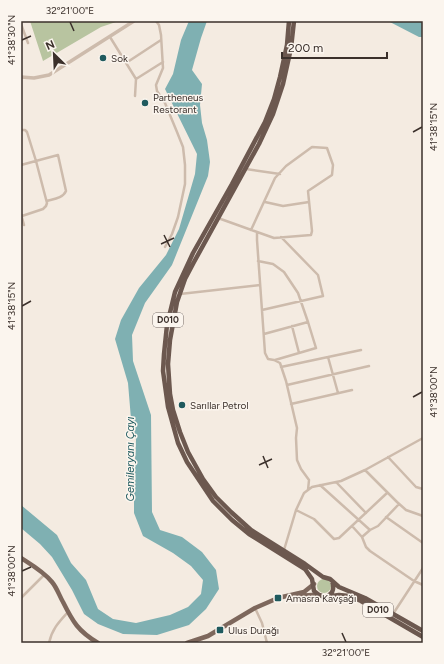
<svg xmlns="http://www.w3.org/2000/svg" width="444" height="664" font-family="Figtree,sans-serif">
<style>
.green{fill:#b8c4a0}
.water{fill:#7fb0b2}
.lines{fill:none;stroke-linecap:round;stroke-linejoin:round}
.minor{stroke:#cdbbac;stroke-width:2.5}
.tertiary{stroke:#cdbbac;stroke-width:3.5}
.primary{stroke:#7d675c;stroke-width:4.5}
.trunk{stroke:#6c584f;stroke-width:4.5}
.ticks{fill:none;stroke:#3b302b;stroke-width:1.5}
.poi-dot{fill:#1f5a5e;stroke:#fbf5ee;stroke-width:1.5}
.labels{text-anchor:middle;stroke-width:3;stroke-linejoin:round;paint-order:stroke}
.shield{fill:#fbf5ee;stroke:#756b66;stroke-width:1}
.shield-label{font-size:9px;font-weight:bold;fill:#3b302b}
.poi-label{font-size:10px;fill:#3b302b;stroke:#fbf5ee;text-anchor:start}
.water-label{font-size:11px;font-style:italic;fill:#1f5a5e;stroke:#fbf5ee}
.neatline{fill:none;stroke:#3b302b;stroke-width:1.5}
.ticks-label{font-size:10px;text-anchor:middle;fill:#3b302b}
</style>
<rect width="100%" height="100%" fill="#f4ebe1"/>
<path class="green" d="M30 21H119L101 27 43 61Z
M317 586a7 7 0 1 1 14 0a7 7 0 1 1-14 0Z"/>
<path class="water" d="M189 21H207L201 38 192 70 202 84 200 105 202 123 207 140 210 162 208 176 172 265 145 303 132 335 133 361 151 415 152 512 160 530 182 537 202 552 216 570 219 589 206 609 189 625 157 635 123 634 98 624 84 614 72 590 52 557 40 544 21 528V505L57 535 71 563 86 580 98 609 113 619 136 623 170 615 188 607 201 594 203 580 191 566 173 553 143 536 134 513V481L136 440 131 419 128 383 115 339 121 320 139 288 166 255 179 229 195 174 197 154 165 89 173 74 181 40Z
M388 21H423V37H419Z"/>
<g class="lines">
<path class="minor" d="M156 21 159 25 161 35 163 68 156 85 157 91 165 103 177 132 183 147 185 165V184L178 217 172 234 165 247
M21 24 28 43
M110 37 136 79 135 96
M126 63 161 40
M136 79 163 62
M21 130H25L27 132 36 161 47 203 46 206 43 209 22 216
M21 165 58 155 66 191C63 198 54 199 47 201
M246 169 280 174
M265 202 283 206 309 202
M21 214 24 225
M218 218 274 238 311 235 312 231 308 191 332 175 333 165 327 148 312 147 286 166 275 178 251 230
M257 232V240L265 353 268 359 274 360 280 363 286 381 297 428 296 438 297 460 301 469 309 480 308 490
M258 261 273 264 284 272 298 293 308 322 264 334
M180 294 260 285
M262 310 323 296 318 275 281 237
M299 353 316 348 308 322
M328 357 338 393
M275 360 299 353 292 326
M281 367 361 350
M287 385 369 366
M291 404 352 390
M388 457 416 487 423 489
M365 470 397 502 406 510 423 516
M336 482 366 513
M320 485 370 530 378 526 399 504
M296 510 314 519 334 539 339 538 387 493
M386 517 423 543
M352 526 362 537 366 547 370 551 414 581 423 585
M362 537 370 530
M284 550 296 510 304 493 312 487 341 481 365 470 423 438
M21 598 45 574
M255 608 262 623 267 643
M393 614 423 568
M49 643C52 629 59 622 68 612"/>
<path class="tertiary" d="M21 77 34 78 49 75 134 21"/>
<path class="primary" d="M21 558C32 565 44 572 52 582 57 588 59 595 63 602 73 622 78 631 98 643
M298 596 312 595H319
M187 643 208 636 255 608 278 598 304 592 314 584"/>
<path class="trunk" d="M289 21 287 45 280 77 274 99 265 122 232 184 193 253 175 292 167 325 164 354 163 371 168 407 178 443 187 462 213 501 232 520 249 534 305 569 312 579 314 591 319 595 325 597 339 595 349 596 361 601 423 637
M294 21 291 48 283 84 273 114 259 144 194 262 185 279 177 302 170 340 168 364 170 394 173 410 180 432 188 452 203 479 216 497 231 512 251 530 305 564 323 577 330 579 339 587 365 598 423 631
M329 595C334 592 334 587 332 581"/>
</g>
<path class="ticks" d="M70 22 74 31M22 40 31 36M413 132 422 127M164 235 170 247M161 244 174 238M22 306 31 301M413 397 422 392M263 456 268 468M259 465 272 459M22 571 31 567M342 633 346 642"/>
<g class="poi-dot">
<circle cx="103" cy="58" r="4"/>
<circle cx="145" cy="103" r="4"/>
<circle cx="182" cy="405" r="4"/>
<rect x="274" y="594" width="8" height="8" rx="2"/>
<rect x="216" y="626" width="8" height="8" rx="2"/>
</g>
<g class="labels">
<g class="shield">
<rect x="153" y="313" width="30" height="14" rx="3"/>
<rect x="363" y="603" width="30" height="14" rx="3"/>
</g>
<g class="shield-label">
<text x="168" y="323">D010</text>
<text x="378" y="613">D010</text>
</g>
<g class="poi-label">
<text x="111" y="62">Sok</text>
<text x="153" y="101">Partheneus<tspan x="153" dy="12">Restorant</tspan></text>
<text x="190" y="409">Sarıllar Petrol</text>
<text x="286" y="602">Amasra Kavşağı</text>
<text x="228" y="634">Ulus Durağı</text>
</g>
<g class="water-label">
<text transform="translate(130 459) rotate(-90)" y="4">Gemileryanı Çayı</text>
</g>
</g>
<rect width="444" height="664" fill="none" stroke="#fbf5ee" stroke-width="44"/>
<g transform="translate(54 54) rotate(336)" stroke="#fbf5ee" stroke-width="3" paint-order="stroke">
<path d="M0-3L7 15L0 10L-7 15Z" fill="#3b302b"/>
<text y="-6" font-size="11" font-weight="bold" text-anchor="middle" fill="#3b302b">N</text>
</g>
<path d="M282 52v6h105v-6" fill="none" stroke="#3b302b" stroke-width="2"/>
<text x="288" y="52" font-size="12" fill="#3b302b" stroke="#fbf5ee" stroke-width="3" paint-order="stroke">200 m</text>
<rect x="22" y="22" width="400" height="620" class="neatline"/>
<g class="ticks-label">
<text x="70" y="14">32°21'00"E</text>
<text transform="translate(11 40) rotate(-90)" y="4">41°38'30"N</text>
<text transform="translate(433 127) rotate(-90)" y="4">41°38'15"N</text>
<text transform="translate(11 306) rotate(-90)" y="4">41°38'15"N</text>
<text transform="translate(433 392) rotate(-90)" y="4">41°38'00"N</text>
<text transform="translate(11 571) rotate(-90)" y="4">41°38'00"N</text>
<text x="346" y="656">32°21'00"E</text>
</g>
</svg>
